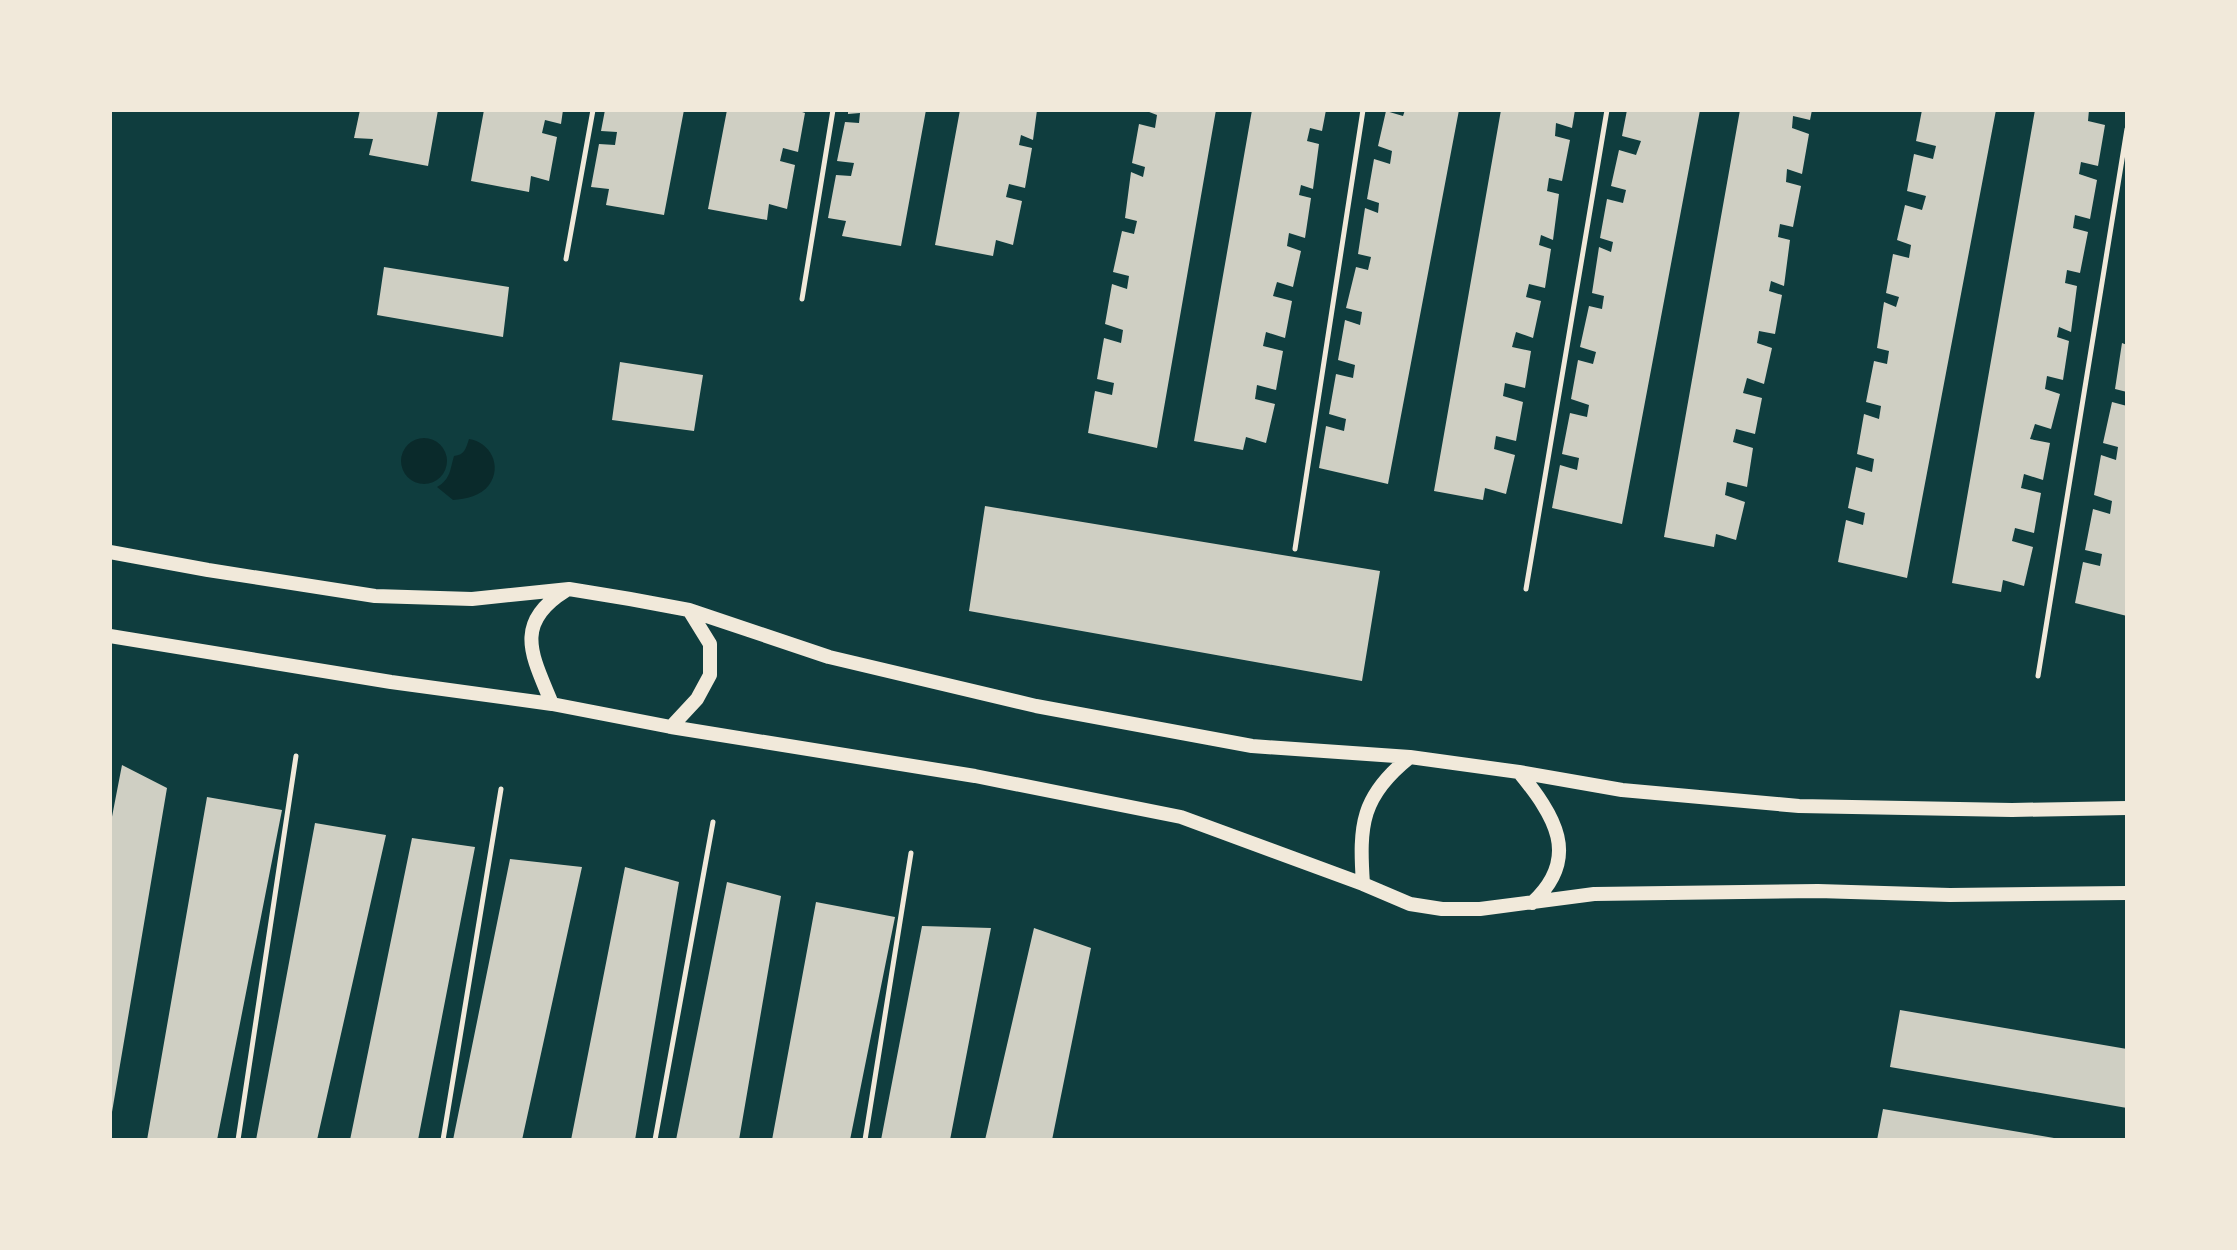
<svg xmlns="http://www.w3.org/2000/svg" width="2237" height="1250" font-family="'Golos Text',sans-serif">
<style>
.water{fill:#0a2a2b}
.building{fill:#cfcfc3}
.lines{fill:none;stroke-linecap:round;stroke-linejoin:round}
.path{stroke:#f1e9da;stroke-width:5}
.tertiary{stroke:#f1e9da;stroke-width:14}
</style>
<rect width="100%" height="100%" fill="#0f3d3e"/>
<path class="water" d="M401 461a23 23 0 1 1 46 0a23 23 0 1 1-46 0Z
M469 439C490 442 503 466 489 485 481 496 466 499 453 500L437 487C451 479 450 469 454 456 465 455 466 448 469 439Z"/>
<path class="building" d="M360 110H438L428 166 369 155 373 139 354 138Z
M484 110H563L561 124 545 120 542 133 557 137 549 181 531 176 529 192 471 181Z
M605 110H684L664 215 606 205 609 189 591 187 599 144 615 145 617 132 601 131Z
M727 110H796L805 113 798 152 783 148 780 161 795 165 787 209 769 204 767 220 708 209Z
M848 110H926L901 246 842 236 846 221 828 218 836 175 851 176 854 163 837 161 845 122 859 123 860 113 848 114Z
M960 110H1037L1033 140 1021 135 1019 145 1032 148 1025 188 1009 184 1006 197 1022 201 1013 245 996 240 993 256 935 245Z
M1144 110H1216L1157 448 1088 433 1095 391 1112 395 1114 383 1097 379 1104 338 1121 343 1123 330 1105 324 1112 284 1127 289 1129 276 1113 272 1122 231 1134 234 1137 221 1125 218 1131 172 1143 177 1145 167 1132 163 1139 124 1155 128 1157 115Z
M1252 110H1326L1322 131 1310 128 1307 141 1319 144 1313 189 1301 185 1299 195 1311 198 1305 238 1289 233 1287 246 1301 251 1293 287 1277 282 1273 296 1292 301 1285 338 1266 332 1263 346 1283 351 1276 390 1257 385 1255 399 1275 404 1266 443 1246 437 1243 450 1194 441Z
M1405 110H1459L1388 484 1319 468 1326 426 1344 431 1346 419 1329 414 1336 374 1353 378 1355 365 1338 360 1345 320 1360 325 1362 312 1346 308 1356 267 1368 270 1371 257 1358 254 1365 208 1378 213 1379 203 1367 199 1374 159 1390 164 1392 151 1378 146 1386 111 1403 116Z
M1501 110H1575L1572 128 1556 123 1555 136 1570 140 1562 181 1549 178 1547 191 1559 194 1553 240 1541 235 1539 245 1551 249 1545 288 1529 284 1526 297 1541 301 1533 338 1516 332 1512 347 1531 351 1525 388 1505 383 1503 396 1523 402 1516 441 1496 436 1494 449 1515 455 1506 494 1485 488 1483 500 1434 491Z
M1627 110H1700L1622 524 1552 508 1560 465 1577 470 1579 458 1562 454 1570 413 1587 417 1589 405 1571 399 1578 360 1593 364 1596 352 1580 347 1589 306 1602 309 1604 296 1592 293 1599 247 1611 252 1613 242 1600 238 1607 199 1623 203 1626 190 1611 186 1619 150 1636 155 1641 141 1622 136Z
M1740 110H1812L1810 120 1793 116 1792 128 1809 134 1802 174 1787 169 1786 182 1801 186 1793 227 1780 224 1778 237 1790 240 1784 286 1771 281 1769 291 1782 295 1775 334 1759 331 1757 343 1772 348 1764 384 1747 378 1743 393 1762 398 1755 434 1736 429 1733 442 1753 448 1747 487 1727 482 1725 495 1745 502 1736 540 1716 534 1714 547 1664 537Z
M1922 110H1996L1907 578 1838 562 1846 520 1863 525 1865 513 1848 508 1856 467 1872 472 1874 459 1857 454 1864 414 1879 419 1881 406 1866 402 1874 361 1887 364 1889 351 1877 348 1884 302 1896 307 1899 297 1886 293 1893 254 1909 258 1911 245 1897 240 1905 205 1922 210 1926 196 1907 191 1914 154 1933 159 1936 146 1916 141Z
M2035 110H2089L2088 121 2105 125 2098 166 2081 162 2079 174 2097 180 2090 219 2075 215 2073 228 2088 232 2080 273 2067 270 2065 283 2077 286 2071 332 2059 327 2057 337 2069 341 2063 380 2047 376 2045 389 2060 394 2051 429 2035 424 2030 439 2050 443 2043 480 2024 474 2021 488 2041 493 2034 533 2015 528 2012 541 2033 547 2024 586 2003 580 2001 592 1952 583Z
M384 267 509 287 503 337 377 315Z
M2122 343 2127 345V392L2115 389Z
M620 362 703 375 694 431 612 420Z
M2112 402 2127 406V616L2075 603 2083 562 2100 566 2102 554 2085 550 2093 509 2110 514 2112 501 2094 495 2101 455 2116 460 2118 447 2103 443Z
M985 506 1380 571 1362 681 969 611Z
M122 765 167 788 112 1112H110V827Z
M207 797 282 810 217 1140H147Z
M315 823 386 835 317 1140H256Z
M412 838 475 847 418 1140H350Z
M510 859 582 867 522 1140H453Z
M625 867 679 882 635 1140H571Z
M727 882 781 896 739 1140H676Z
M816 902 895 917 850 1140H772Z
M922 926 991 928 950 1140H881Z
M1034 928 1091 948 1052 1140H985Z
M1900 1010 2127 1049V1108L1890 1067Z
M1883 1109 2054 1138V1140H1877Z"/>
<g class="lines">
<path class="path" d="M566 259 593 110
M802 299 833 110
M1295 549 1363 110
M1526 589 1607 110
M2038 676 2127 129
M238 1140 296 756
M443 1140 501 789
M655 1140 713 822
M865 1140 911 853"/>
<path class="tertiary" d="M110 552 208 570 375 596 472 599 569 589 630 599 689 610 829 657 1036 706 1252 746 1410 757 1519 772 1622 790 1799 806 2012 810 2127 808
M110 636 391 682 552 704 671 727 975 776 1181 817 1363 884 1410 904 1442 909H1480L1594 894 1818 891 1950 895 2127 893
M552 704C533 657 512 624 565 591
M671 727 697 699 710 675V644L689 610
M1519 772C1554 815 1582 857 1532 903
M1363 884C1359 825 1361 796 1410 757"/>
</g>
<rect width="2237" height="1250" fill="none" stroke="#f1e9da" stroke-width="224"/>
</svg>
